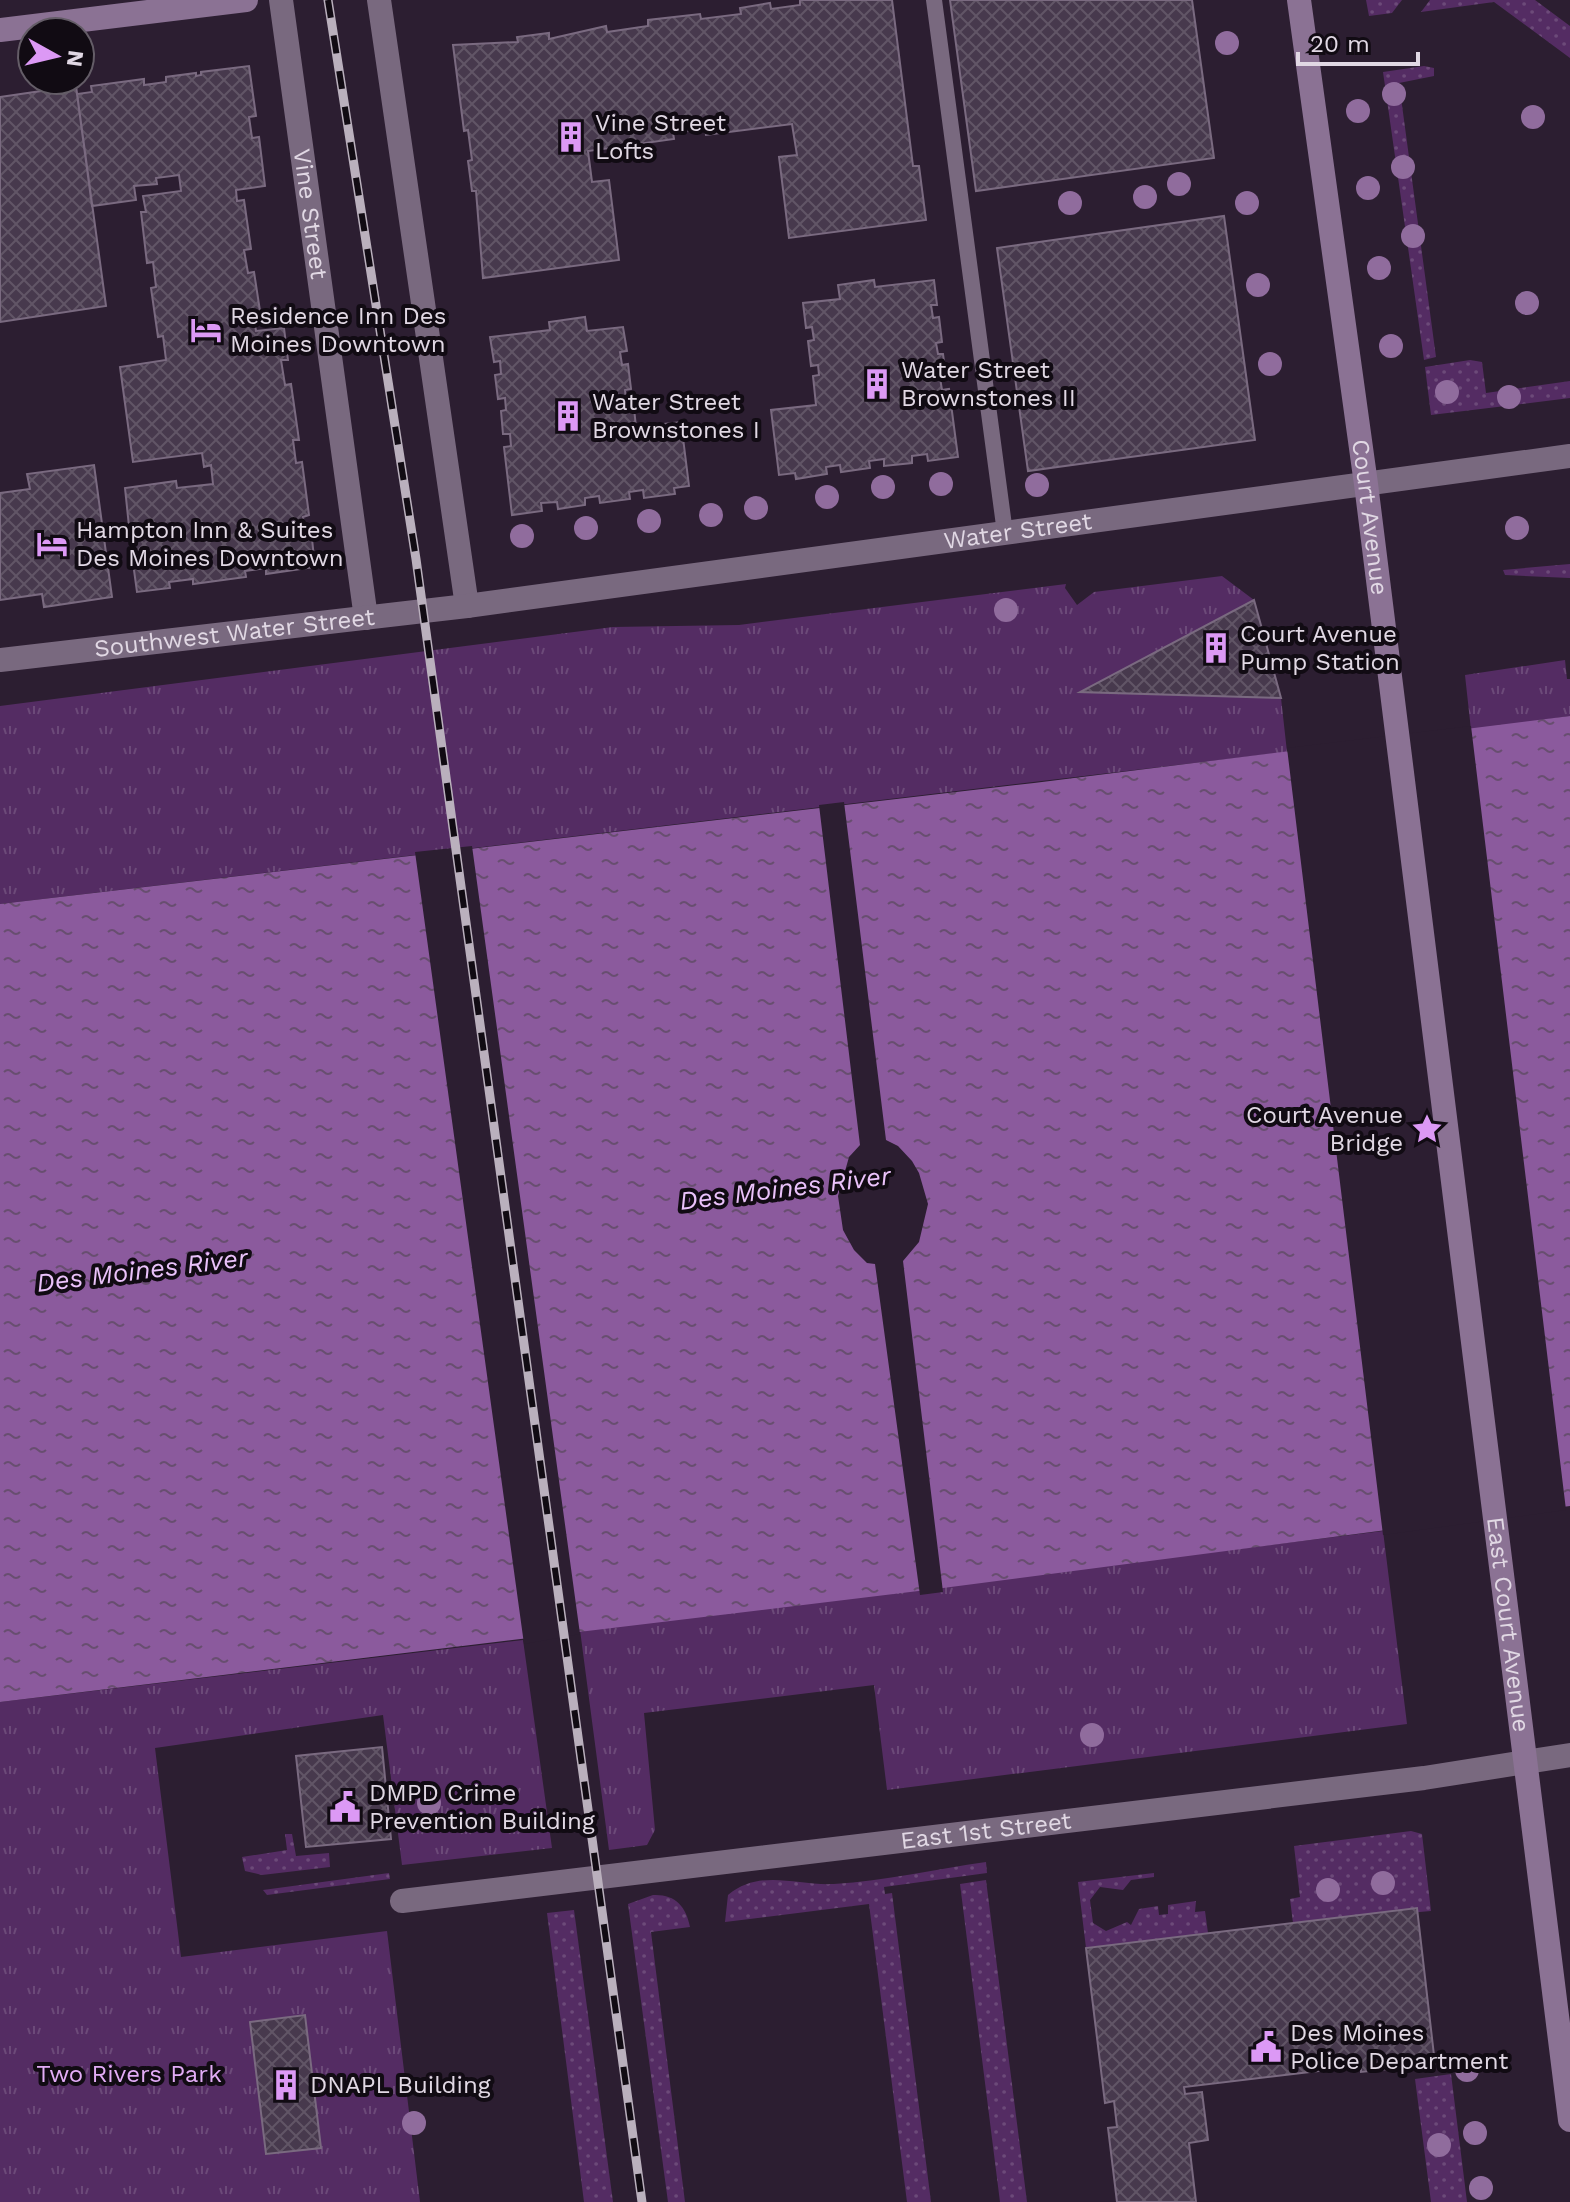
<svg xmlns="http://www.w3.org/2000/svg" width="1570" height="2202" font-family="'Work Sans',sans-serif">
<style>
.grass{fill:url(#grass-dots)}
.park{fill:url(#park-tufts)}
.water{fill:url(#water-ripples)}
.pier{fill:#2c1e31}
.building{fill:url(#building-cross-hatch);stroke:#7a6a80;stroke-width:2}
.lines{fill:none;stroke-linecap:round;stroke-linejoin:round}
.lane{stroke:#79697f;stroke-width:16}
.street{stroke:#79697f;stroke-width:24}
.secondary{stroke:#8b7294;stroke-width:24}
.rail-casing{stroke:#bab0bd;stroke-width:9}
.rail{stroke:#110b13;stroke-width:6;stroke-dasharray:18;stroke-linecap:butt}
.tree{fill:#906c9d}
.labels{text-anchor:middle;stroke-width:8;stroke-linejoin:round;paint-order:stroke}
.poi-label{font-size:24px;fill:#e1d8e4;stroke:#110b13;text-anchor:start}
.street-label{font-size:24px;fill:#e1d8e4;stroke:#110b13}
.park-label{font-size:24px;fill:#e2acf6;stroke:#110b13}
.water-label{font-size:26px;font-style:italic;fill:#eac2fa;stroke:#110b13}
</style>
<defs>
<pattern id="grass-dots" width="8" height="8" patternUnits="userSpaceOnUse" patternTransform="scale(2)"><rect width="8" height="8" fill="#542c63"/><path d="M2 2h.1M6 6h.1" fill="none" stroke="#6c4a79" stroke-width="1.8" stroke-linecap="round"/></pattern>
<pattern id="park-tufts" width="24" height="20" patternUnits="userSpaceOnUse" patternTransform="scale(2)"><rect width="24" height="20" fill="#542c63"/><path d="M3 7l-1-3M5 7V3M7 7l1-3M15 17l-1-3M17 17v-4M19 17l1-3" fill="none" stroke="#6c4a79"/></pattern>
<pattern id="water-ripples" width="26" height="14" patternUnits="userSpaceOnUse" patternTransform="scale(2)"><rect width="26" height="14" fill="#8b5a9d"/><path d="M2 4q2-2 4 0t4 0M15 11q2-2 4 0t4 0" fill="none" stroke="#684e70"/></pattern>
<pattern id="building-cross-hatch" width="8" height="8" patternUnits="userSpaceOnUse" patternTransform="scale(2)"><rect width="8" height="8" fill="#47394d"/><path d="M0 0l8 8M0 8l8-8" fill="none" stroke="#615566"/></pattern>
</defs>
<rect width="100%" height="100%" fill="#2c1e31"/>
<path class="grass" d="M1366 0H1402L1392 13 1369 16Z
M1430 0H1535L1570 26V58L1494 2 1421 12Z
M1424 66 1434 68V76L1399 83 1436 357 1424 360 1383 72Z
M1470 360 1482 362 1486 393 1570 381V398L1431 415 1425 367Z
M1570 564V578L1505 575 1503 570Z
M1411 1831 1422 1834 1431 1911 1293 1923 1290 1899 1300 1897 1294 1846Z
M285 1834H292L296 1856 329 1853 330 1867 262 1875 245 1871 242 1857 287 1850Z
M986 1862 987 1873 884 1887 885 1894 892 1893 931 2202H907L869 1904 725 1922 728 1895C761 1868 796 1886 834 1884 885 1881 936 1869 986 1862Z
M389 1873 390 1879 267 1895 263 1890Z
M1154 1873V1877L1131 1880 1123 1890 1100 1887 1090 1900 1093 1923 1106 1931 1127 1922 1131 1925 1139 1909 1158 1906 1159 1915 1168 1914V1905L1196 1901 1195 1912 1205 1911 1208 1933 1086 1948 1078 1882Z
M986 1880 1027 2202H1000L960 1884Z
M653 1895C675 1894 686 1906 690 1927L651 1932 685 2202H668L628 1904Z
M574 1910 613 2202H584L547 1913Z
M1451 2074 1467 2202H1431L1415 2079Z"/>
<path class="park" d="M1222 576 1254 600 1281 698 1287 752 0 904V706L613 627 739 625 1066 584 1065 588 1077 605 1094 592Z
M1565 660 1567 679H1570V716L1471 730 1465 675Z
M1383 1531 1407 1724 887 1790 874 1685 644 1713 655 1830 647 1845 609 1850 580 1630Z
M523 1640 552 1848 402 1865 383 1715 155 1748 181 1957 387 1931 420 2202H0V1702Z"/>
<path class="water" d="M1570 716V1506L943 1588 0 1702V904L1034 783Z"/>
<path class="pier" d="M1471 726 1566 1510 1383 1535 1287 748Z
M844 802 886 1140 898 1146 912 1161 919 1173 928 1204 919 1242 903 1261 943 1592 920 1595 875 1264 867 1263 854 1250 843 1230 838 1196 849 1157 860 1145 819 805Z
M472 846 580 1634 524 1644 415 852Z"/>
<path class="building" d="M800 0H892L913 166H919L926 220 789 238 779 157 797 155 792 124 706 135 705 129 673 133 674 139 588 151 592 182 609 180 619 260 483 278 476 191H472L468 161 472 160 468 130 464 131 453 45 518 42 517 37 549 33V39L606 26 607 32 648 26V20L700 14 701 19 741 14 740 8 770 3 771 9 800 5Z
M950 0H1192L1214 158 976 191Z
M249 66 256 116 249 117 252 138 259 137 265 186 236 190 237 201 244 200 251 249 244 250 248 273 254 272 262 324 255 325 256 331 284 328 288 360H281L285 385 291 384 299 440H293L296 463 302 462 309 515 303 517 306 540 312 539 315 567 266 574V568L245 571 246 577 193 584V579L169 582 170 588 137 592 130 541H136V535L130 536 125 488 176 481 177 488 213 484 211 465 204 467 202 453 133 462 120 367 166 360 163 336 158 337 151 288 156 287 153 262 147 263 141 212H146L143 196 181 191 179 175 156 178 157 184 134 186 136 200 92 206 77 94 92 92 91 86 144 79V85L166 82V77L196 73V76L201 75V72Z
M76 86 106 306 0 322V97Z
M1224 216 1255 440 1028 471 997 248Z
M874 280 875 287 934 280 937 305H931L933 318 939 317 942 342 936 343 938 354H943L946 377 940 378 942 390 949 389 958 457 928 461 927 454 912 456V463L884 466V459L869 461 870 468 841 472 840 465 826 467 827 474 796 479 795 473 779 475 771 410 816 405 813 376 819 375 818 365 811 366 808 341 814 340 812 327 806 328 803 303 840 299 838 285Z
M585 317 587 331 623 327 627 351 620 352 622 365 628 364 631 389 625 390 626 400 633 399 636 427 681 422 689 486 674 488 675 494 644 498 643 490 629 492 630 499 600 503 599 496 585 498V505L558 509 557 502 541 503 542 511 512 515 504 447 511 446 510 434H503L501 411 506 410 505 398 498 399 495 375 501 374 500 361 494 362 490 337 550 330 549 322Z
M94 465 112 597 44 607 42 594 0 600V493L30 489 27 474Z
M1254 600 1281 698 1080 692Z
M382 1747 391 1839 306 1847 296 1756Z
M1417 1908 1435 2064 1361 2072V2066L1184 2087 1185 2094 1202 2092 1208 2140 1189 2143 1196 2202H1117L1108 2128 1117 2127 1114 2101 1105 2103 1086 1948Z
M305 2015 321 2148 266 2154 250 2022Z"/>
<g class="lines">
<path class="lane" d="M934 0 1005 533"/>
<g class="street">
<path id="s1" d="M281 0 366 618"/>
<path d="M379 0 467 606"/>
<path id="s2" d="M0 660 467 606 1570 456"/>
<path id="s3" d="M402 1901 1424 1778 1570 1755"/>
</g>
<g class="secondary">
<path id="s4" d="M1299 0 1366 484 1570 2120"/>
<path d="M0 30 246 0"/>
</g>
<defs>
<path id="rail" d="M328 0 416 559 642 2202"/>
</defs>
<use href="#rail" class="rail-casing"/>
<use href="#rail" class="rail"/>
</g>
<g class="tree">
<circle cx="1227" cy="43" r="12"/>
<circle cx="1394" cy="94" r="12"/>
<circle cx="1358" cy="111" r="12"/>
<circle cx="1533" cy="117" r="12"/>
<circle cx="1403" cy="167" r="12"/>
<circle cx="1179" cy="184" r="12"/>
<circle cx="1368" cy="188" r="12"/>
<circle cx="1145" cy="197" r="12"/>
<circle cx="1070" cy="203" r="12"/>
<circle cx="1247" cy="203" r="12"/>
<circle cx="1413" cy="236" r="12"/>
<circle cx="1379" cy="268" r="12"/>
<circle cx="1258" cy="285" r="12"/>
<circle cx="1527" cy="303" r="12"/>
<circle cx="1391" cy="346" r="12"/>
<circle cx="1270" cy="364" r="12"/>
<circle cx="1447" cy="392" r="12"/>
<circle cx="1509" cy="397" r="12"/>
<circle cx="941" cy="484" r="12"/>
<circle cx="1037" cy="485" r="12"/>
<circle cx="883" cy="487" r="12"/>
<circle cx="827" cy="497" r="12"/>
<circle cx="756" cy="508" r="12"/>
<circle cx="711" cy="515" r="12"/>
<circle cx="649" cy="521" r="12"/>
<circle cx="586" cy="528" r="12"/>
<circle cx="1517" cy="528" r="12"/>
<circle cx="522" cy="536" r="12"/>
<circle cx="1006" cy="610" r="12"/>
<circle cx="1092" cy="1735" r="12"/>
<circle cx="429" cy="1803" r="12"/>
<circle cx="1383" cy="1883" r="12"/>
<circle cx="1328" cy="1890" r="12"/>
<circle cx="1467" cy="2070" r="12"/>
<circle cx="414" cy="2123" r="12"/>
<circle cx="1475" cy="2133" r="12"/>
<circle cx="1439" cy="2145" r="12"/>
<circle cx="1481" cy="2188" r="12"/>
</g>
<defs>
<symbol id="building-bare" viewBox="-9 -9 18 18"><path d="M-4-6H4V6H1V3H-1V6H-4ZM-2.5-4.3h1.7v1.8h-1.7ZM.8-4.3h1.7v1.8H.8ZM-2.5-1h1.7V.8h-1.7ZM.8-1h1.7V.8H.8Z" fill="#dc99f5" stroke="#110b13" stroke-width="2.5" paint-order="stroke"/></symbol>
<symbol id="hotel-bare" viewBox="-9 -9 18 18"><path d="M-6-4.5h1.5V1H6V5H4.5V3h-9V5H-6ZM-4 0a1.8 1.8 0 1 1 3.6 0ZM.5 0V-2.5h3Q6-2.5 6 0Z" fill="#dc99f5" stroke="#110b13" stroke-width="2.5" paint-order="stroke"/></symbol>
<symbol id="sight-bare" viewBox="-9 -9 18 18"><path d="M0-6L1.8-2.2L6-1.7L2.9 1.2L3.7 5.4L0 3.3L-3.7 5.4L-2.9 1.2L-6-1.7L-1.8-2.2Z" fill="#dc99f5" stroke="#110b13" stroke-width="2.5" paint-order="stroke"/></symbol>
<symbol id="civic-bare" viewBox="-9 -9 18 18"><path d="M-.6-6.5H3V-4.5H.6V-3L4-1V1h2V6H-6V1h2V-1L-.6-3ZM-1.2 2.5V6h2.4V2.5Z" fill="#dc99f5" stroke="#110b13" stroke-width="2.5" paint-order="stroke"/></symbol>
</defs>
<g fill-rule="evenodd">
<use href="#building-bare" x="549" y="115" width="44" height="44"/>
<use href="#hotel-bare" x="184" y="308" width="44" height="44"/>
<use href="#building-bare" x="855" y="362" width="44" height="44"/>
<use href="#building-bare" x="546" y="394" width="44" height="44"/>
<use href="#hotel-bare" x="30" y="522" width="44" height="44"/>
<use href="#building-bare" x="1194" y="626" width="44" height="44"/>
<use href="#sight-bare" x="1405" y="1107" width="44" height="44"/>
<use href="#civic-bare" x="323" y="1785" width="44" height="44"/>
<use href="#civic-bare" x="1244" y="2025" width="44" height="44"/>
<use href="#building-bare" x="264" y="2063" width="44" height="44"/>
</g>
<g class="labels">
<g class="poi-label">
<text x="595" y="131">Vine Street<tspan x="595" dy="28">Lofts</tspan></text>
<text x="230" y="324">Residence Inn Des<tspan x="230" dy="28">Moines Downtown</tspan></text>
<text x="901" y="378">Water Street<tspan x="901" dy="28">Brownstones II</tspan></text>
<text x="592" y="410">Water Street<tspan x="592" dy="28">Brownstones I</tspan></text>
<text x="76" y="538">Hampton Inn &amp; Suites<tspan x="76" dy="28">Des Moines Downtown</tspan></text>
<text x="1240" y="642">Court Avenue<tspan x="1240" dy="28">Pump Station</tspan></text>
<text x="1403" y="1123" text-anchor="end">Court Avenue<tspan x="1403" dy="28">Bridge</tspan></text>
<text x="369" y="1801">DMPD Crime<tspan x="369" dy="28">Prevention Building</tspan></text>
<text x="1290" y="2041">Des Moines<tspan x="1290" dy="28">Police Department</tspan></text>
<text x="310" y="2093">DNAPL Building</text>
</g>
<g class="street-label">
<text dy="8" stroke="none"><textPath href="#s1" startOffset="216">Vine Street</textPath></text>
<text dy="8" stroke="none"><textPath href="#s4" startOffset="522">Court Avenue</textPath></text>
<text dy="8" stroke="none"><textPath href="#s2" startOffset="1026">Water Street</textPath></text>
<text dy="8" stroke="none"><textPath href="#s2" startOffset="236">Southwest Water Street</textPath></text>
<text dy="8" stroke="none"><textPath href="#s4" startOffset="1638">East Court Avenue</textPath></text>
<text dy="8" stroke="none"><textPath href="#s3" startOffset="588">East 1st Street</textPath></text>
</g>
<g class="park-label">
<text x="129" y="2082">Two Rivers Park</text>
</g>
<g class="water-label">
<text transform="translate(785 1188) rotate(-7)" y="9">Des Moines River</text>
<text transform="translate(142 1270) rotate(-7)" y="9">Des Moines River</text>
</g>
</g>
<g transform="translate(56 56) rotate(98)"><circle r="38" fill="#110b13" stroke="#645d67" stroke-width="2"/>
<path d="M0-6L14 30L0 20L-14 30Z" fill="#dc99f5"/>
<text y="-12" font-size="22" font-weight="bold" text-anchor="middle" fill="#e1d8e4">N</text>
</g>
<path d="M1298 52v12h120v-12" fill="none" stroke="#e1d8e4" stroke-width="4"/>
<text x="1310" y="52" font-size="24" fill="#e1d8e4" stroke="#110b13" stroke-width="6" paint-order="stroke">20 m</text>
</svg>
